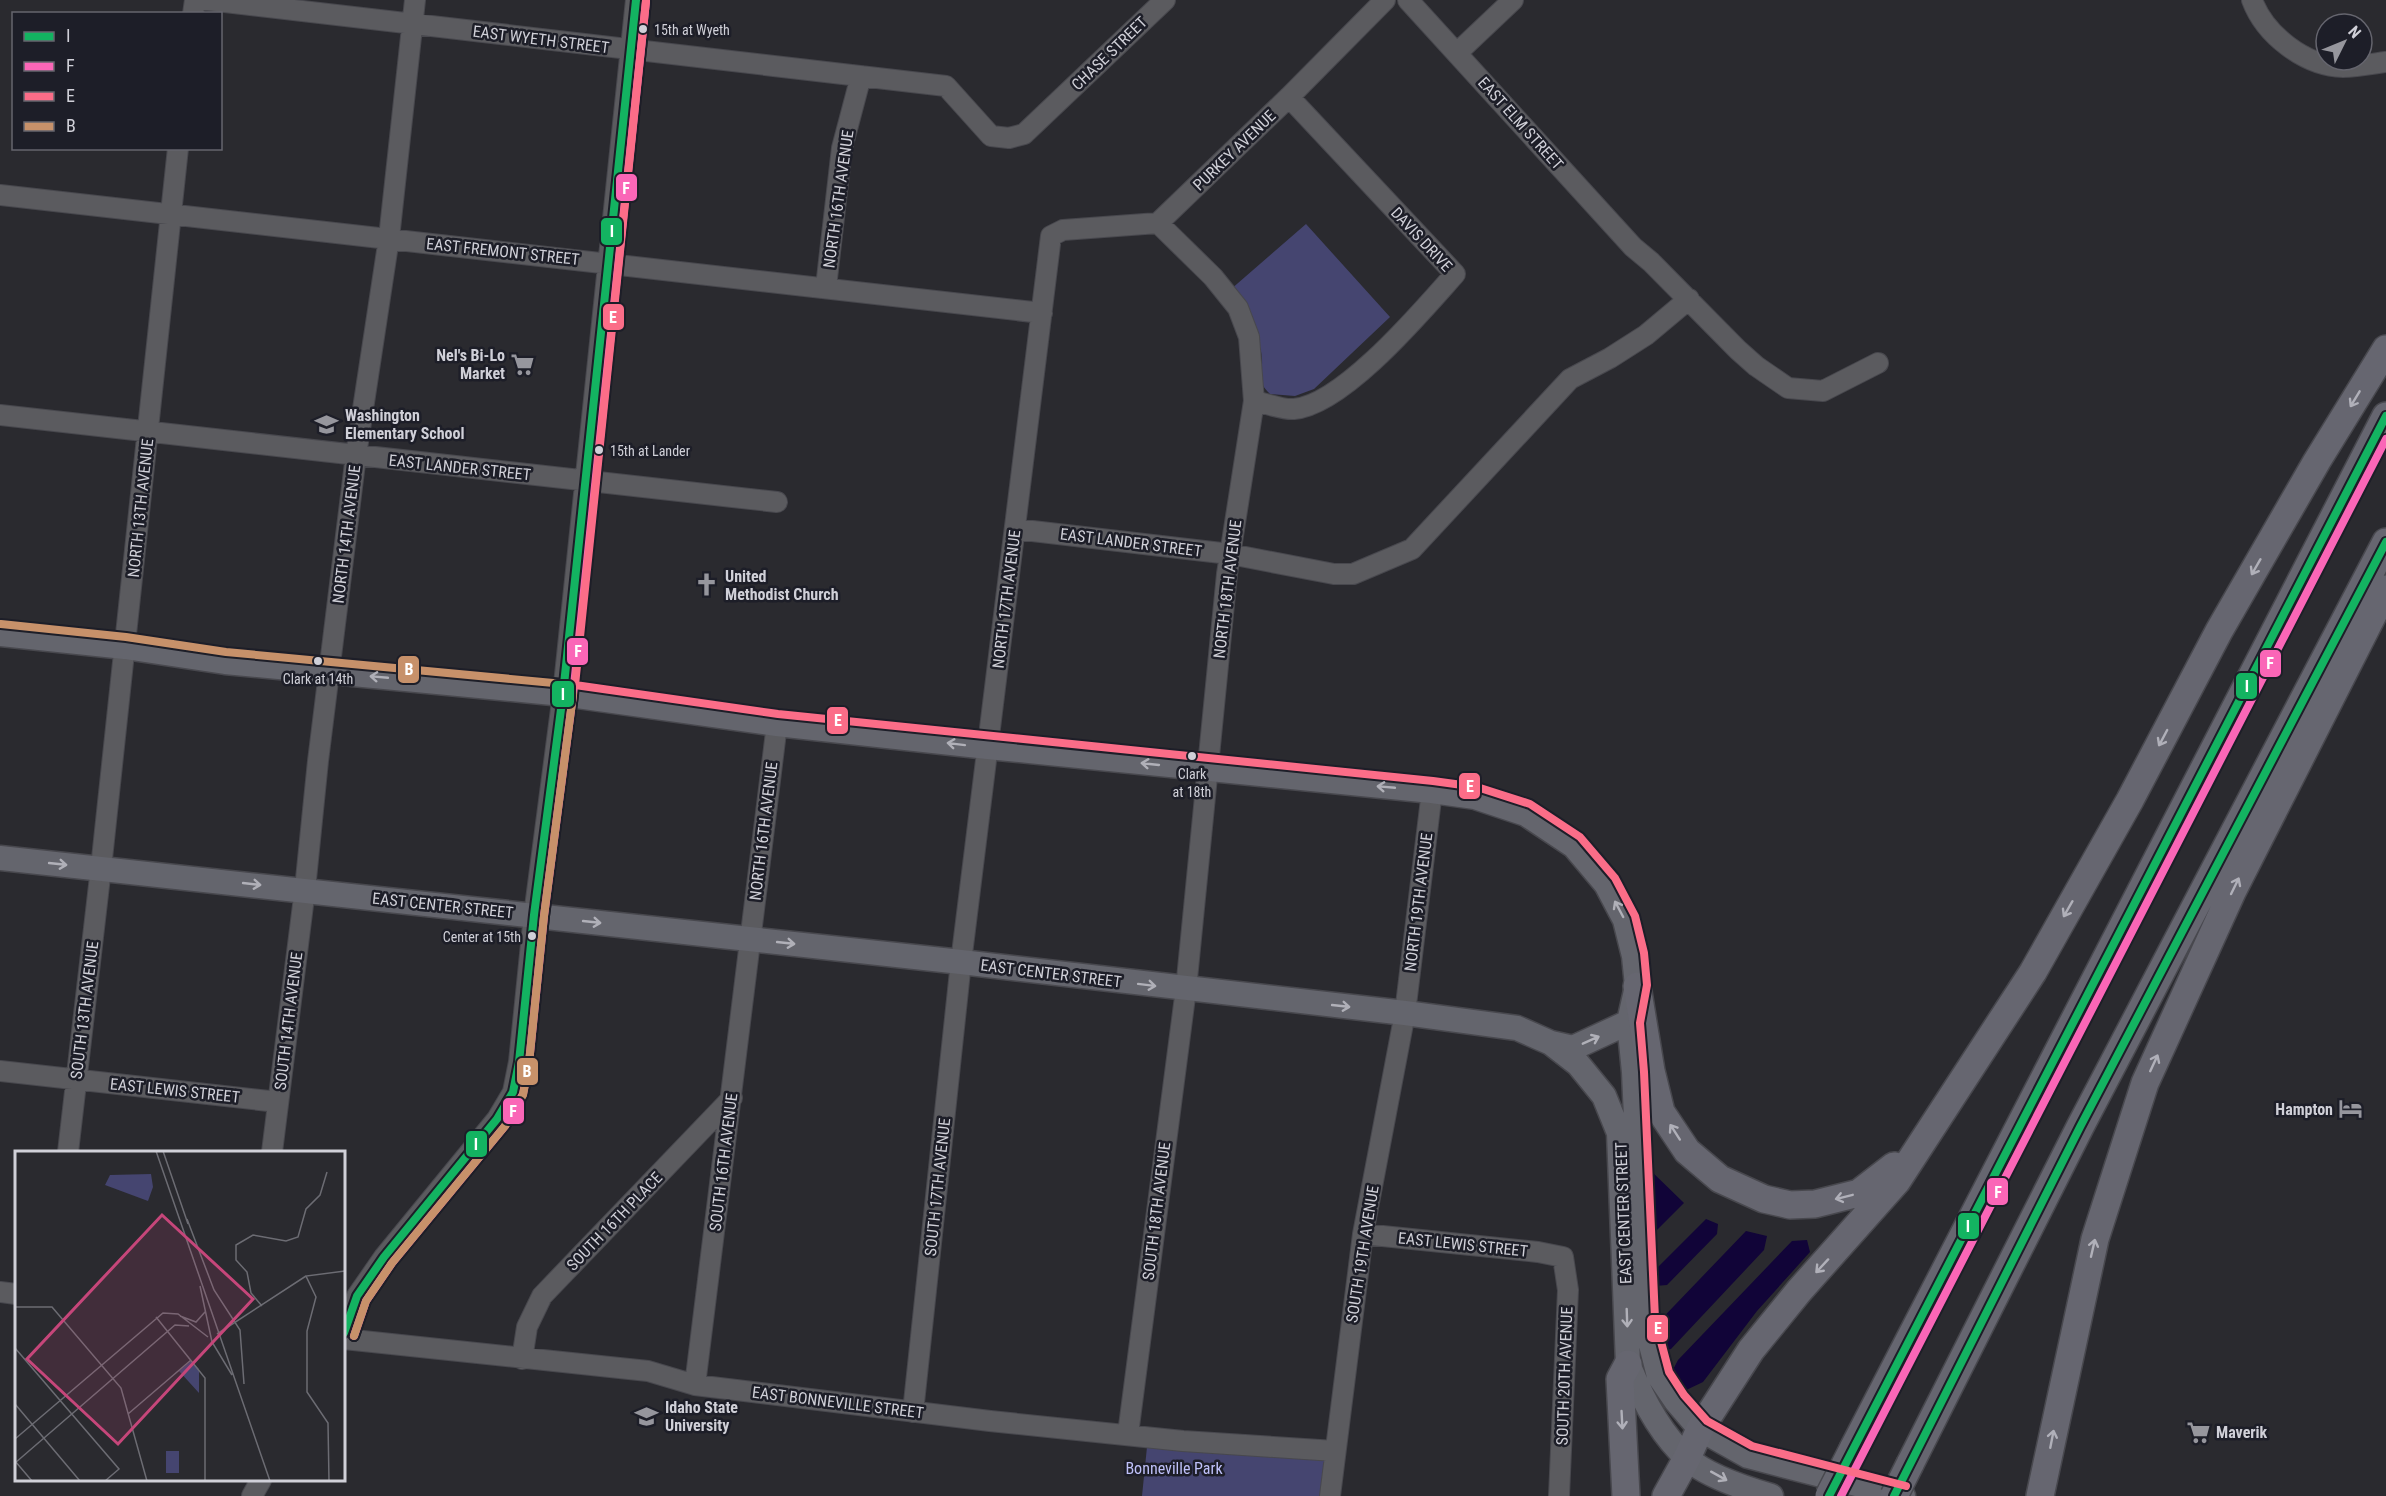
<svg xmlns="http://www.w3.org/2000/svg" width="2386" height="1496" font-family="'Roboto Condensed',sans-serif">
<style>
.green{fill:#454570}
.water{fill:#110438}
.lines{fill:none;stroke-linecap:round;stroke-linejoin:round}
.minor-casing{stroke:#48484e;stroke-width:22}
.major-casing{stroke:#48484e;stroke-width:27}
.highway-casing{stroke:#48484e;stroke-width:30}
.minor{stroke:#5b5b5f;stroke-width:20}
.major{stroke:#64656d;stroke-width:24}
.highway{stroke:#666670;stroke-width:27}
.highway-bridge-casing{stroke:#48484e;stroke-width:30;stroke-linecap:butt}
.highway-bridge{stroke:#666670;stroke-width:27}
.bus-1-casing{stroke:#1d1e28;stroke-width:12}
.bus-2-casing{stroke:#1d1e28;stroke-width:12}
.bus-3-casing{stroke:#1d1e28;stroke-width:12}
.bus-4-casing{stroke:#1d1e28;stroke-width:12}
.bus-1{stroke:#13b361;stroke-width:8}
.bus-2{stroke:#fa66b7;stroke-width:8}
.bus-3{stroke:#fb6d88;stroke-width:8}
.bus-4{stroke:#c7916a;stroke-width:8}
.oneway{stroke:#b0b0b9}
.oneway2{stroke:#b0b0b8}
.bus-dot{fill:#d0d0d8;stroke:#1d1e28;stroke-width:2}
.labels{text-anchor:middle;stroke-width:5;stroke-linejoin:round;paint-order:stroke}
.bus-label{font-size:14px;fill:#d0d0d8;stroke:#1d1e28;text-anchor:start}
.street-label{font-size:16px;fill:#d0d0d8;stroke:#1d1e28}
.poi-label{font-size:16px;font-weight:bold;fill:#d0d0d8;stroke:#1d1e28;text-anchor:start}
.park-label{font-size:16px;fill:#bfc1f9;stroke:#1d1e28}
.inset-road{fill:none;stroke:#6c6c73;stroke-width:1.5}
.view{fill:#c6467a;fill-opacity:0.15;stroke:#c6467a;stroke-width:3}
.inset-edge{fill:none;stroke:#d0d0d8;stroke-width:3}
.line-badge{stroke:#1d1e28;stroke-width:2}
.badge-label{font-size:16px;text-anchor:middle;font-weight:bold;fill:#fff}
</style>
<rect width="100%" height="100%" fill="#2a2a2f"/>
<path class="green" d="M1306 224 1390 317 1314 389 1295 396 1270 394C1254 378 1263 376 1262 359 1261 334 1242 311 1230 290Z
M1148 1437 1334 1458 1335 1496H1142Z"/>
<path class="water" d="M1647 1167 1684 1203 1651 1236Z
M1706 1219 1718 1224 1717 1234 1667 1285 1655 1286 1654 1271Z
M1746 1231 1767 1236 1764 1250 1671 1349 1659 1352 1650 1331Z
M1807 1240 1810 1252 1757 1311 1703 1382 1680 1393 1667 1381 1678 1360 1792 1241Z"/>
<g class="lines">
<defs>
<path id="minor" d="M208 0 946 86 991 136 1009 138 1024 134 1165 0
M1408 0 1633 247 1651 262 1738 350 1756 366 1788 388 1823 391 1878 363
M2252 0C2265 35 2305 66 2343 67 2357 67 2372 64 2386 62
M193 14 195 0
M1457 53 1513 0
M0 195 1042 313
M826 287 842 148 861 76
M1254 401C1266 403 1282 410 1294 409 1343 405 1422 311 1455 274L1289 97
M0 415 777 502
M1015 529 1230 554 1334 574H1353L1412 549 1570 379 1610 358 1646 335 1689 299
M0 1071 278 1102
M68 1152 101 868 178 148
M272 1152 305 889 318 761 356 455 389 238 415 0
M1363 1234 1538 1252 1563 1257 1568 1290 1559 1496
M0 1292 16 1294
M344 1333 357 1296 384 1257 497 1119 513 1092 519 1062 534 915 563 694 636 0
M344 1339 648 1371 695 1385 990 1421 1183 1441 1335 1451
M522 1359 527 1327 542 1296 732 1098
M695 1385 777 724
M913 1412 961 962 1051 236 1063 230 1158 223 1289 97 1385 0
M1128 1434 1186 989 1227 574 1254 401 1249 337 1238 308 1213 277 1158 223
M252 1496 261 1480
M1330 1496 1363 1234 1405 1013 1432 791"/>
<path id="major" d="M0 634 125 647 225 662 563 694 777 724 988 747 1432 791 1475 797 1526 814 1574 846 1606 884 1625 920 1634 956 1637 986 1629 1022 1634 1072 1645 1321 1659 1376 1676 1401 1700 1429 1748 1456 1903 1496
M0 858 961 962 1405 1013 1517 1028 1551 1043 1578 1064 1604 1096 1619 1133 1628 1364C1641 1396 1661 1435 1687 1458 1705 1475 1747 1489 1771 1496
M1551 1043 1573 1048 1629 1022"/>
<path id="highway" d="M1637 986 1651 1071 1661 1112 1687 1151 1720 1179 1764 1199 1790 1205 1815 1204 1859 1193 1894 1166
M1853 1449 2386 416
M1910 1464 2080 1127 2386 542
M1626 1496 1620 1379 1628 1364
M1666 1496 1687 1458 1700 1429 1751 1350 1799 1291 1897 1181 2033 972 2130 800 2219 631 2317 461 2386 349
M2040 1496 2095 1239 2145 1083 2232 892 2386 589"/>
</defs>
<use href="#minor" class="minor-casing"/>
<use href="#major" class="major-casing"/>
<use href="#highway" class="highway-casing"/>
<use href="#minor" class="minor"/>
<use href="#major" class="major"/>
<use href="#highway" class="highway"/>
<defs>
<path id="highway-bridge" d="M1829 1496 1853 1449
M1894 1496 1910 1464"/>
</defs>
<use href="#highway-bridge" class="highway-bridge-casing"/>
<use href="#highway-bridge" class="highway-bridge"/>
<defs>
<path id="bus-1" d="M344 1333 357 1296 384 1257 497 1119 513 1092 519 1062 534 915 563 694 636 0
M1829 1496 2386 416
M1894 1496 2080 1127 2386 542"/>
<path id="bus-2" d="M354 1336 366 1301 392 1263 505 1126 523 1094 529 1063 544 916 573 695 646 1
M1841 1496 2386 439"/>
<path id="bus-3" d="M646 1 575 685 778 714 1433 781 1477 787 1530 804 1580 837 1615 878 1635 916 1644 953 1647 985 1640 1023 1644 1072 1655 1319 1669 1372 1684 1395 1707 1421 1752 1446 1906 1486"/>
<path id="bus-4" d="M1 624 126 637 226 652 564 684 572 689 573 695 544 916 529 1063 523 1095 505 1126 392 1263 366 1301 354 1336"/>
</defs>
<use href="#bus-1" class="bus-1-casing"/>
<use href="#bus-2" class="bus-2-casing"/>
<use href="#bus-3" class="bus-3-casing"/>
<use href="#bus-4" class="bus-4-casing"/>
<use href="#bus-1" class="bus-1"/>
<use href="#bus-2" class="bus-2"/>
<use href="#bus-3" class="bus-3"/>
<use href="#bus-4" class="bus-4"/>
</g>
<defs><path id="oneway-shaft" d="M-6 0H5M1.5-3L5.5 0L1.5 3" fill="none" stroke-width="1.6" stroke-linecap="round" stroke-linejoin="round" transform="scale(1.5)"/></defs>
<g class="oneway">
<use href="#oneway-shaft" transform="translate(2355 399) rotate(121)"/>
<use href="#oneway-shaft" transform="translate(2256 567) rotate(120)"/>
<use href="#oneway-shaft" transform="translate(2163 738) rotate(118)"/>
<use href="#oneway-shaft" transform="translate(2235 886) rotate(-64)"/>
<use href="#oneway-shaft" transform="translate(2068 909) rotate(120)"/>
<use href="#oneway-shaft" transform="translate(2154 1063) rotate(-65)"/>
<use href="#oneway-shaft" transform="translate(1675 1132) rotate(-123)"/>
<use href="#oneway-shaft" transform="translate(1844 1197) rotate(166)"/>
<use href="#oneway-shaft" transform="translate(2093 1248) rotate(-77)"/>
<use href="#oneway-shaft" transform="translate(1822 1266) rotate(133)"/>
<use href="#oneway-shaft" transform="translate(1622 1420) rotate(87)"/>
<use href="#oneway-shaft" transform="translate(2052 1439) rotate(-79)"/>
</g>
<g class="oneway2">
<use href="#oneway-shaft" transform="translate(379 677) rotate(-175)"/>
<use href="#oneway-shaft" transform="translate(956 744) rotate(-173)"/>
<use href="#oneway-shaft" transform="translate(1150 764) rotate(-174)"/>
<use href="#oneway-shaft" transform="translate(1386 787) rotate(-175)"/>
<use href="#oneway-shaft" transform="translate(58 864) rotate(6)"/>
<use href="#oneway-shaft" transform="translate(252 884) rotate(6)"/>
<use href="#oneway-shaft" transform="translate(1619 909) rotate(-118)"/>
<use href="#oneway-shaft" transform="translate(592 922) rotate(6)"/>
<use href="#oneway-shaft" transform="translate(786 943) rotate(6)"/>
<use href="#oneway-shaft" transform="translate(1147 985) rotate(7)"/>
<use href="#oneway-shaft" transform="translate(1341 1006) rotate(6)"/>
<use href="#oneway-shaft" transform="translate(1591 1040) rotate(-24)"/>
<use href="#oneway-shaft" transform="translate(1627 1318) rotate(88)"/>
<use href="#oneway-shaft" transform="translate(1719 1476) rotate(29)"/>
</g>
<defs>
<symbol id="supermarket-bare" viewBox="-9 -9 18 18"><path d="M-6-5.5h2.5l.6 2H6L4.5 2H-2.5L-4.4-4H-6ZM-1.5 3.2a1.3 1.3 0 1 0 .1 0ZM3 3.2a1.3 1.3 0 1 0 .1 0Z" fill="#96969d" stroke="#1d1e28" stroke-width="2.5" paint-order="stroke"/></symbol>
<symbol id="school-bare" viewBox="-9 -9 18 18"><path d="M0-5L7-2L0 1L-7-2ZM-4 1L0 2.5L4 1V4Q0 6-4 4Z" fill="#96969d" stroke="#1d1e28" stroke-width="2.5" paint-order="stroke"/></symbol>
<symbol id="church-bare" viewBox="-9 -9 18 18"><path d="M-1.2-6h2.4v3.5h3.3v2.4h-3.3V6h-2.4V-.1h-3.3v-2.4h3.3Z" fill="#96969d" stroke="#1d1e28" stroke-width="2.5" paint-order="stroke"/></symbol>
<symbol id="hotel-bare" viewBox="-9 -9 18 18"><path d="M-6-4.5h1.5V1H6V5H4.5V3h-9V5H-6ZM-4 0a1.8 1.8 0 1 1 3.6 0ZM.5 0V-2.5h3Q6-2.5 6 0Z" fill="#96969d" stroke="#1d1e28" stroke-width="2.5" paint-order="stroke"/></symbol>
<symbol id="university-bare" viewBox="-9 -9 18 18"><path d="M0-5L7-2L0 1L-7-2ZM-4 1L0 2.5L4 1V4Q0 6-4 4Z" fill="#96969d" stroke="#1d1e28" stroke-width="2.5" paint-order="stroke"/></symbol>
</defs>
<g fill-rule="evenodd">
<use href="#supermarket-bare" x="506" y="348" width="33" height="33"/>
<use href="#school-bare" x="310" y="408" width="33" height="33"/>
<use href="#church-bare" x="690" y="568" width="33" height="33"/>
<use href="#hotel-bare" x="2334" y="1092" width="33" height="33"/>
<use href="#university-bare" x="630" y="1400" width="33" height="33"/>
<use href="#supermarket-bare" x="2182" y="1416" width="33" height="33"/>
</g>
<g class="bus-dot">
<circle cx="643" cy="29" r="5"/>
<circle cx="599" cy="450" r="5"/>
<circle cx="318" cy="661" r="5"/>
<circle cx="1192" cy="756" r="5"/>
<circle cx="532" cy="936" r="5"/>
</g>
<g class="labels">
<g class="bus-label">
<text x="654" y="35">15th at Wyeth</text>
<text x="610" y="456">15th at Lander</text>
<text x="318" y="684" text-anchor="middle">Clark at 14th</text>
<text x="1192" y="779" text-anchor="middle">Clark<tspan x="1192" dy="18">at 18th</tspan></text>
<text x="521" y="942" text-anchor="end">Center at 15th</text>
</g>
<g class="street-label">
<text transform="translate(541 39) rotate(7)" y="6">EAST WYETH STREET</text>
<text transform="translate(1109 53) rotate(-44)" y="6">CHASE STREET</text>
<text transform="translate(1521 123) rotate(48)" y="6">EAST ELM STREET</text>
<text transform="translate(1234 150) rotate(-44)" y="6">PURKEY AVENUE</text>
<text transform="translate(838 199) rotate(-82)" y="6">NORTH 16TH AVENUE</text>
<text transform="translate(1422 239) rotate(47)" y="6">DAVIS DRIVE</text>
<text transform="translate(503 251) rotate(6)" y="6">EAST FREMONT STREET</text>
<text transform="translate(460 467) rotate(6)" y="6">EAST LANDER STREET</text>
<text transform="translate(140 508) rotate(-84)" y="6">NORTH 13TH AVENUE</text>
<text transform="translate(346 534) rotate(-83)" y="6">NORTH 14TH AVENUE</text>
<text transform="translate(1131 542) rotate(7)" y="6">EAST LANDER STREET</text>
<text transform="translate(1227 589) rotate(-83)" y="6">NORTH 18TH AVENUE</text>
<text transform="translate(1006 599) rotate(-83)" y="6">NORTH 17TH AVENUE</text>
<text transform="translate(763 831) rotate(-83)" y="6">NORTH 16TH AVENUE</text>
<text transform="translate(1418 902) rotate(-83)" y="6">NORTH 19TH AVENUE</text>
<text transform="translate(443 905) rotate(6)" y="6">EAST CENTER STREET</text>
<text transform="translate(1051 973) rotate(7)" y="6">EAST CENTER STREET</text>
<text transform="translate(84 1010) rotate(-83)" y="6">SOUTH 13TH AVENUE</text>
<text transform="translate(288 1021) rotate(-83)" y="6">SOUTH 14TH AVENUE</text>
<text transform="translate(175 1090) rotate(6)" y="6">EAST LEWIS STREET</text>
<text transform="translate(723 1162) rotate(-83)" y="6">SOUTH 16TH AVENUE</text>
<text transform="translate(937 1187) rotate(-84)" y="6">SOUTH 17TH AVENUE</text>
<text transform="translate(1156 1211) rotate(-83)" y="6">SOUTH 18TH AVENUE</text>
<text transform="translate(1623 1213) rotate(-92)" y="6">EAST CENTER STREET</text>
<text transform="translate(614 1221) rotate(-46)" y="6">SOUTH 16TH PLACE</text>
<text transform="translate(1463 1244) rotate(6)" y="6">EAST LEWIS STREET</text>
<text transform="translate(1362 1254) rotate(-81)" y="6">SOUTH 19TH AVENUE</text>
<text transform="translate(1564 1376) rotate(-88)" y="6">SOUTH 20TH AVENUE</text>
<text transform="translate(838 1402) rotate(7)" y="6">EAST BONNEVILLE STREET</text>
</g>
<g class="poi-label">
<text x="505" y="361" text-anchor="end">Nel's Bi-Lo<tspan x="505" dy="18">Market</tspan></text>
<text x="345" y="421">Washington<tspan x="345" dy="18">Elementary School</tspan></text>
<text x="725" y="582">United<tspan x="725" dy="18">Methodist Church</tspan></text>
<text x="2333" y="1115" text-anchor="end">Hampton</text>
<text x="665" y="1413">Idaho State<tspan x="665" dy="18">University</tspan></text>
<text x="2216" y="1438">Maverik</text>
</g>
<g class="park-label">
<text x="1174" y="1474">Bonneville Park</text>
</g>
</g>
<g transform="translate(15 1151)">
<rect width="330" height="330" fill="#2a2a2f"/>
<path d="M136 23 138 36 133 50 90 34 95 24ZM176 210 184 218V242L164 220ZM151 300H164V322H151Z" fill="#454570"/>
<path class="inset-road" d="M141 0 255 330M148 0 173 73M172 68 199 139 225 179 229 233M185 135 197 191 217 224M247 155 236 142 232 121 221 109V94L238 84 271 90 283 86 291 58 305 44 312 21M0 156H37L106 237 132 330M165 165 181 171 190 161M141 166 190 227V330M202 183 291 125M0 197 104 318 90 330M0 253 65 330M113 263 176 209M0 288 148 162 163 163 193 186M0 310 17 330M0 312 160 174 174 175M314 330 313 272 292 241V180L301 146 291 125 330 120"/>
<path class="view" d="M147 64 238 148 103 293 12 208Z"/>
<rect width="330" height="330" class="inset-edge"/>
</g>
<g class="line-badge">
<rect x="615" y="173" width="23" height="29" rx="6" fill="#fa66b7"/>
<rect x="600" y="217" width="23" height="29" rx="6" fill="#13b361"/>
<rect x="602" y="303" width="23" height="28" rx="6" fill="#fb6d88"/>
<rect x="566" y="637" width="23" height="29" rx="6" fill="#fa66b7"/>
<rect x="2259" y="649" width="23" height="29" rx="6" fill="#fa66b7"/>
<rect x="397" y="655" width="23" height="29" rx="6" fill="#c7916a"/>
<rect x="2235" y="672" width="23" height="28" rx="6" fill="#13b361"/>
<rect x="551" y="680" width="24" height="28" rx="6" fill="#13b361"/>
<rect x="826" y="706" width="23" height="29" rx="6" fill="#fb6d88"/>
<rect x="1458" y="772" width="23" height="28" rx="6" fill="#fb6d88"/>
<rect x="516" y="1057" width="23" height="29" rx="6" fill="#c7916a"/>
<rect x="502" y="1097" width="23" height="28" rx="6" fill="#fa66b7"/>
<rect x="465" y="1130" width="23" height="28" rx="6" fill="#13b361"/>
<rect x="1986" y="1177" width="23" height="29" rx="6" fill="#fa66b7"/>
<rect x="1957" y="1212" width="23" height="28" rx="6" fill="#13b361"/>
<rect x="1646" y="1314" width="23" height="29" rx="6" fill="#fb6d88"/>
</g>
<g class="badge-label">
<text x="626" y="194">F</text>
<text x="612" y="237">I</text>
<text x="613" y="323">E</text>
<text x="578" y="657">F</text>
<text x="2270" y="669">F</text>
<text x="409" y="675">B</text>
<text x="2247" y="692">I</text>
<text x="563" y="700">I</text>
<text x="838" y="726">E</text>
<text x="1470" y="792">E</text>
<text x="527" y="1077">B</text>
<text x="513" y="1117">F</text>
<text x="476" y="1150">I</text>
<text x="1998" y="1198">F</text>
<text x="1968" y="1232">I</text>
<text x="1658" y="1334">E</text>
</g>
<rect x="12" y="12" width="210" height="138" fill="#1d1e28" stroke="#65656e" stroke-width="1.5"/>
<rect x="24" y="32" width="30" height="9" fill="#13b361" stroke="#65656e" stroke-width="1.5"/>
<text x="66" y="42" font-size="18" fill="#d0d0d8">I</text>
<rect x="24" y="62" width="30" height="9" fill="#fa66b7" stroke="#65656e" stroke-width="1.5"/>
<text x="66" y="72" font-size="18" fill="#d0d0d8">F</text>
<rect x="24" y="92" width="30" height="9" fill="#fb6d88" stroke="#65656e" stroke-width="1.5"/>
<text x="66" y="102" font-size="18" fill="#d0d0d8">E</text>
<rect x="24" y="122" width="30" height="9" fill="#c7916a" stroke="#65656e" stroke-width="1.5"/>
<text x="66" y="132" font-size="18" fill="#d0d0d8">B</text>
<g transform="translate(2344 42) rotate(47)"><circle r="28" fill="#1d1e28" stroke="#65656e" stroke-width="1.5"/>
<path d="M0-4.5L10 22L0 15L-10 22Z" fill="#96969d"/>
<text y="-9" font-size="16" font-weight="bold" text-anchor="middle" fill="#d0d0d8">N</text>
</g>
</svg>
